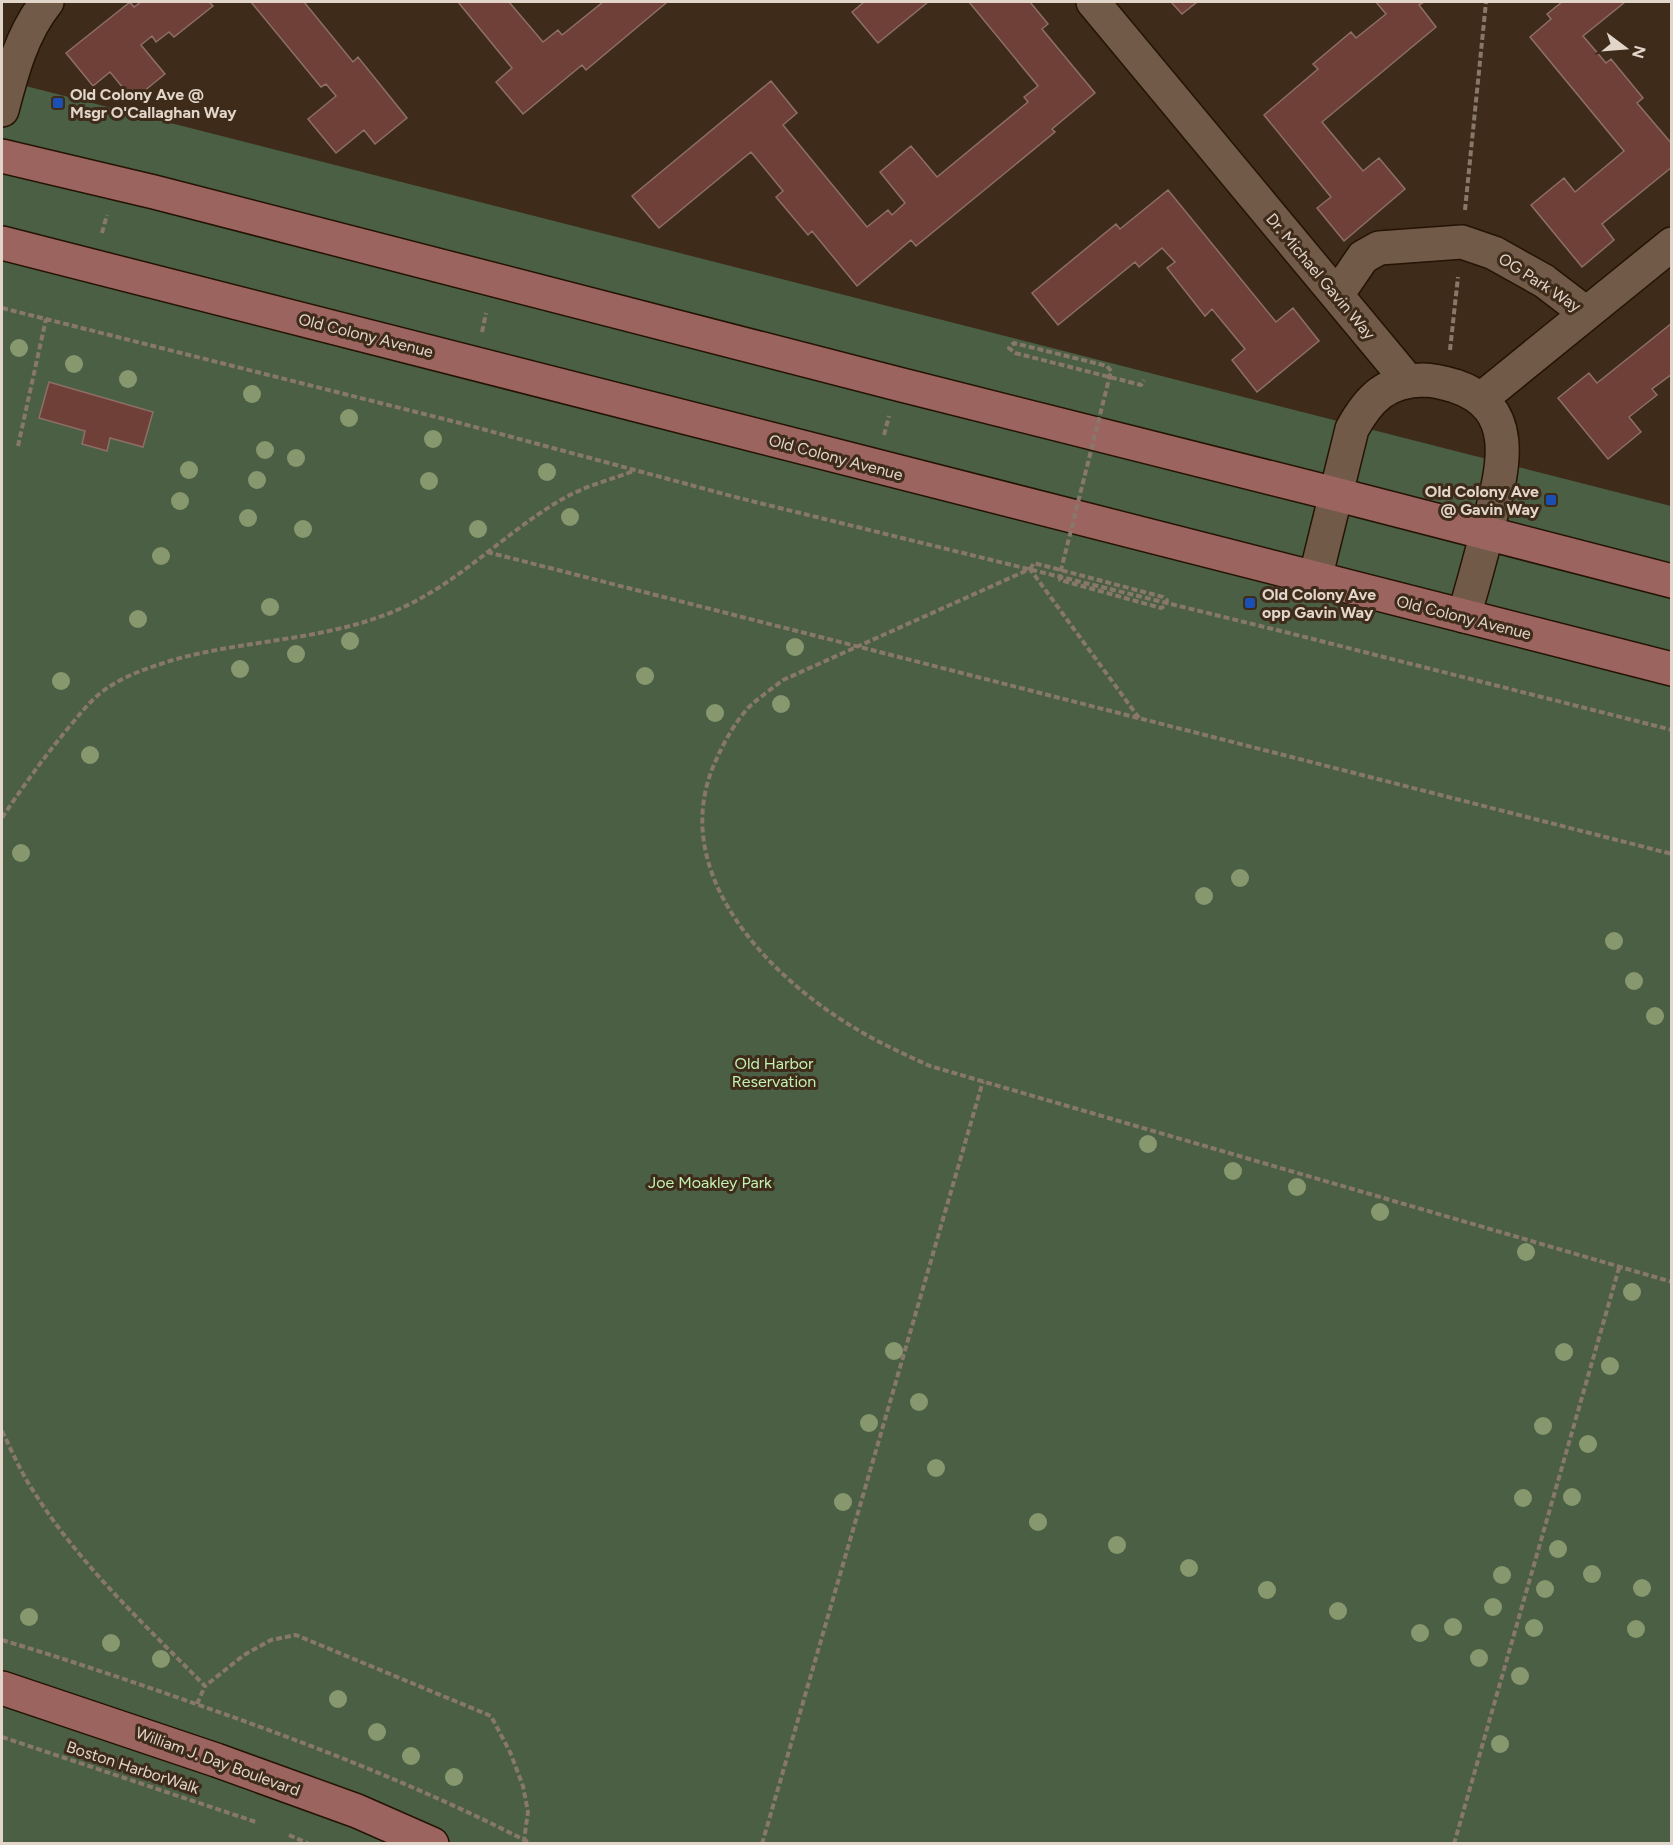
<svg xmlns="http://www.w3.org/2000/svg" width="1673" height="1845" font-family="Figtree,sans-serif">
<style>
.green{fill:#4a5f43}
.building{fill:#6f4037;stroke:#8d6f68;stroke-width:1.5}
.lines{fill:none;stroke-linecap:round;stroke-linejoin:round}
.minor-casing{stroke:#251303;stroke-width:36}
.major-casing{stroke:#251303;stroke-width:36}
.path{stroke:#88786a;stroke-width:4;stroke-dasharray:6 3;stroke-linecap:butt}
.minor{stroke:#715b48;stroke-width:33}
.major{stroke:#9c645f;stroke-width:33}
.path-bridge{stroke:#88786a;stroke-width:4;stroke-dasharray:6 3;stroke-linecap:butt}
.tree{fill:#87986e}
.transit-dot{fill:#1a4fb4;stroke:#3e2b1a;stroke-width:2}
.labels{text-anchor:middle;stroke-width:6;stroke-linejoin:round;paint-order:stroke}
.poi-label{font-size:16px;font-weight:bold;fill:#e2d5ca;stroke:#3e2b1a;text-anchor:start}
.street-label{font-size:16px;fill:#e2d5ca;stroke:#3e2b1a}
.park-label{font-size:16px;fill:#c2f2b2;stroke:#3e2b1a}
</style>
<rect width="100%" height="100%" fill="#3e2b1a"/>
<path class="green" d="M2 80 1671 506V1843H2Z"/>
<path class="building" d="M130 2 134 7 141 2H209L213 6 174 37 169 32 156 42 152 36 141 45 165 74 133 100 110 72 93 86 66 53Z
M251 2H304L353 62 358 57 407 118 375 144 364 130 336 153 308 119 336 96 326 84 321 87Z
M458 2H509L543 42 558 30 562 35 603 2H665L666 3 586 70 582 65 523 114 496 82 512 68Z
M864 2H928L878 43 852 12Z
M969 2H1030L1048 24 1042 29 1095 93 1052 129 1055 132 916 246 911 240 857 286 812 231 808 235 776 197 783 191 751 152 659 228 632 196 771 81 797 113 783 125 867 227 888 210 892 215 905 203 880 172 911 146 937 177 1028 102 1024 97 1038 86Z
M1171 2H1197L1182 14Z
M1376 2H1424L1419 5 1436 27 1322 122 1363 171 1379 158 1405 189 1344 241 1317 208 1331 197 1264 115 1318 69 1313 64 1351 32 1356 38 1386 14Z
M1562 2H1625L1583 36 1606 63 1611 59 1643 98 1637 103 1672 144V167L1602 224 1614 240 1582 267 1531 205 1564 178 1575 192 1624 151 1530 37 1551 19 1547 14Z
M1168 190 1276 322 1293 308 1319 341 1257 392 1232 360 1245 349 1212 309 1205 316 1167 268 1175 262 1162 248 1139 267 1135 262 1058 325 1032 293 1116 224 1120 229Z
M1672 323V374L1652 389 1657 395 1629 417 1641 432 1608 459 1558 398 1589 373 1597 383Z
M49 382 153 412 143 447 110 438 107 451 82 444 85 431 39 418Z"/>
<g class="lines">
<defs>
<path id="minor" d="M1093 2 1408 381
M2 110C12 72 22 33 47 2
M1337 295 1363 257 1379 248 1462 242 1494 253 1544 281 1586 313
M1481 399 1672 244
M1315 579 1352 429C1369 398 1386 381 1423 380 1433 380 1445 383 1455 386 1522 408 1502 472 1489 523 1482 554 1473 585 1464 616"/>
<path id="major" d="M2 156 154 192 898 384 1335 494 1672 581
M2 243 1672 669
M2 1688 216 1760 357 1811 432 1844"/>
</defs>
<use href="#minor" class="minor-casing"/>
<use href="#major" class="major-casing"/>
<path class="path" d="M1465 210 1486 2
M102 233 107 215
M2 308 456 422 739 498 1289 633 1672 730
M482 332 486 313
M1450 350 1458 277
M1111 371 1107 366 1014 343 1009 348 1015 353 1141 385 1144 380
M884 435 889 416
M18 446 46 319
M487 552 1672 854
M1139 718 1030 569 783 680C773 688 761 696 751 705 737 719 725 740 717 758 664 868 765 974 853 1027 877 1042 904 1054 930 1066L1672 1282
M2 818C23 786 45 756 69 727 80 714 90 701 103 691 125 675 148 668 173 660 251 638 336 641 410 604 464 577 507 532 559 501 582 487 609 480 634 471
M2 1431C12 1451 21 1473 34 1492 80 1565 145 1625 205 1686L244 1655 271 1640 296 1635 491 1716 510 1752 523 1786 528 1812 524 1840
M2 1640C79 1663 154 1689 230 1716 333 1753 434 1793 532 1844
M197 1704 205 1686
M2 1737 256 1822
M289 1835 309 1844
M762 1844 983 1081
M1454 1844 1619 1268"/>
<use href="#minor" class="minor"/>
<use href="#major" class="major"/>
<path class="path-bridge" d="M1030 569 1034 563 1163 597 1167 600 1166 605 1161 608 1060 580V574L1111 371"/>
</g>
<g class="tree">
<circle cx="19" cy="348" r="9"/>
<circle cx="74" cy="364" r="9"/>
<circle cx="128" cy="379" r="9"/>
<circle cx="252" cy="394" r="9"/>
<circle cx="349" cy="418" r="9"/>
<circle cx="433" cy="439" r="9"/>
<circle cx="265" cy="450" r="9"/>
<circle cx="296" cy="458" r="9"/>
<circle cx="189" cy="470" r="9"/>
<circle cx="547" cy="472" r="9"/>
<circle cx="257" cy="480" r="9"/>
<circle cx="429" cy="481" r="9"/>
<circle cx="180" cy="501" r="9"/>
<circle cx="570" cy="517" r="9"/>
<circle cx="248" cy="518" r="9"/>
<circle cx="303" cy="529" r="9"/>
<circle cx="478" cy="529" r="9"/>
<circle cx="161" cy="556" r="9"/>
<circle cx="270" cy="607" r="9"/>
<circle cx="138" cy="619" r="9"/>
<circle cx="350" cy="641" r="9"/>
<circle cx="795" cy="647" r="9"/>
<circle cx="296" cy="654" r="9"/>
<circle cx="240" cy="669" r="9"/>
<circle cx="645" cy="676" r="9"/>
<circle cx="61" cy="681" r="9"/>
<circle cx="781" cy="704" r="9"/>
<circle cx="715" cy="713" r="9"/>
<circle cx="90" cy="755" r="9"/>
<circle cx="21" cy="853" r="9"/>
<circle cx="1240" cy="878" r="9"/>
<circle cx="1204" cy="896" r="9"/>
<circle cx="1614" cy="941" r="9"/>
<circle cx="1634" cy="981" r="9"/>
<circle cx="1655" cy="1016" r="9"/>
<circle cx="1148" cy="1144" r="9"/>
<circle cx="1233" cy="1171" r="9"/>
<circle cx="1297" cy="1187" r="9"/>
<circle cx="1380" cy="1212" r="9"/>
<circle cx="1526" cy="1252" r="9"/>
<circle cx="1632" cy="1292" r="9"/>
<circle cx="894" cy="1351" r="9"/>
<circle cx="1564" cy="1352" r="9"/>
<circle cx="1610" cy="1366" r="9"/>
<circle cx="919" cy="1402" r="9"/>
<circle cx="869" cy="1423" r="9"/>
<circle cx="1543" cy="1426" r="9"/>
<circle cx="1588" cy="1444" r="9"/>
<circle cx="936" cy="1468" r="9"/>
<circle cx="1572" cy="1497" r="9"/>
<circle cx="1523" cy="1498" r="9"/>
<circle cx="843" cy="1502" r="9"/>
<circle cx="1038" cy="1522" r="9"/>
<circle cx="1117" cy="1545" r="9"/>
<circle cx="1558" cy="1549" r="9"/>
<circle cx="1189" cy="1568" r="9"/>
<circle cx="1592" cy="1574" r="9"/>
<circle cx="1502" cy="1575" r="9"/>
<circle cx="1642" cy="1588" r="9"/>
<circle cx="1545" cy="1589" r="9"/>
<circle cx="1267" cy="1590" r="9"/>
<circle cx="1493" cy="1607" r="9"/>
<circle cx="1338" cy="1611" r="9"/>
<circle cx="29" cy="1617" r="9"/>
<circle cx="1453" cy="1627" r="9"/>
<circle cx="1534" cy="1628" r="9"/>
<circle cx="1636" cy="1629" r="9"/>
<circle cx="1420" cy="1633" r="9"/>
<circle cx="111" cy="1643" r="9"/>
<circle cx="1479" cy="1658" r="9"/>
<circle cx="161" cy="1659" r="9"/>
<circle cx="1520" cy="1676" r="9"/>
<circle cx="338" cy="1699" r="9"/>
<circle cx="377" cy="1732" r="9"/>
<circle cx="1500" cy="1744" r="9"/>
<circle cx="411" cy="1756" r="9"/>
<circle cx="454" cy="1777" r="9"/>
</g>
<g class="transit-dot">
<rect x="52" y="97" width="12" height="12" rx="3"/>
<rect x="1545" y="494" width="12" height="12" rx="3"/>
<rect x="1244" y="597" width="12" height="12" rx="3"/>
</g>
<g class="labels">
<g class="poi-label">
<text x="70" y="100">Old Colony Ave @<tspan x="70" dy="18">Msgr O'Callaghan Way</tspan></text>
<text x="1539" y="497" text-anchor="end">Old Colony Ave<tspan x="1539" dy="18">@ Gavin Way</tspan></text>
<text x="1262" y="600">Old Colony Ave<tspan x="1262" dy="18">opp Gavin Way</tspan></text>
</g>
<g class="street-label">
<text transform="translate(1321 276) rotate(50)" y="6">Dr. Michael Gavin Way</text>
<text transform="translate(1540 282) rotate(33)" y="6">OG Park Way</text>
<text transform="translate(366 335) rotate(14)" y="6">Old Colony Avenue</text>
<text transform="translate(836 457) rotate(15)" y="6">Old Colony Avenue</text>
<text transform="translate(1464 617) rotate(14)" y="6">Old Colony Avenue</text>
<text transform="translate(218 1761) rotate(20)" y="6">William J. Day Boulevard</text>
<text transform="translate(133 1767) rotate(18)" y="6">Boston HarborWalk</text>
</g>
<g class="park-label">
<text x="774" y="1069">Old Harbor<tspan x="774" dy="18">Reservation</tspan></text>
<text x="710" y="1188">Joe Moakley Park</text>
</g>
</g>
<rect width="1673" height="1845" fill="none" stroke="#e2d5ca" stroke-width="6"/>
<g transform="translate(1625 48) rotate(106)" stroke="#3e2b1a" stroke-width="4.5" paint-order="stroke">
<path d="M0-4.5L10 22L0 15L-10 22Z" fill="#e2d5ca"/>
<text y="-9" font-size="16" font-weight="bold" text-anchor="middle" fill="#e2d5ca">N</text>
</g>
</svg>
